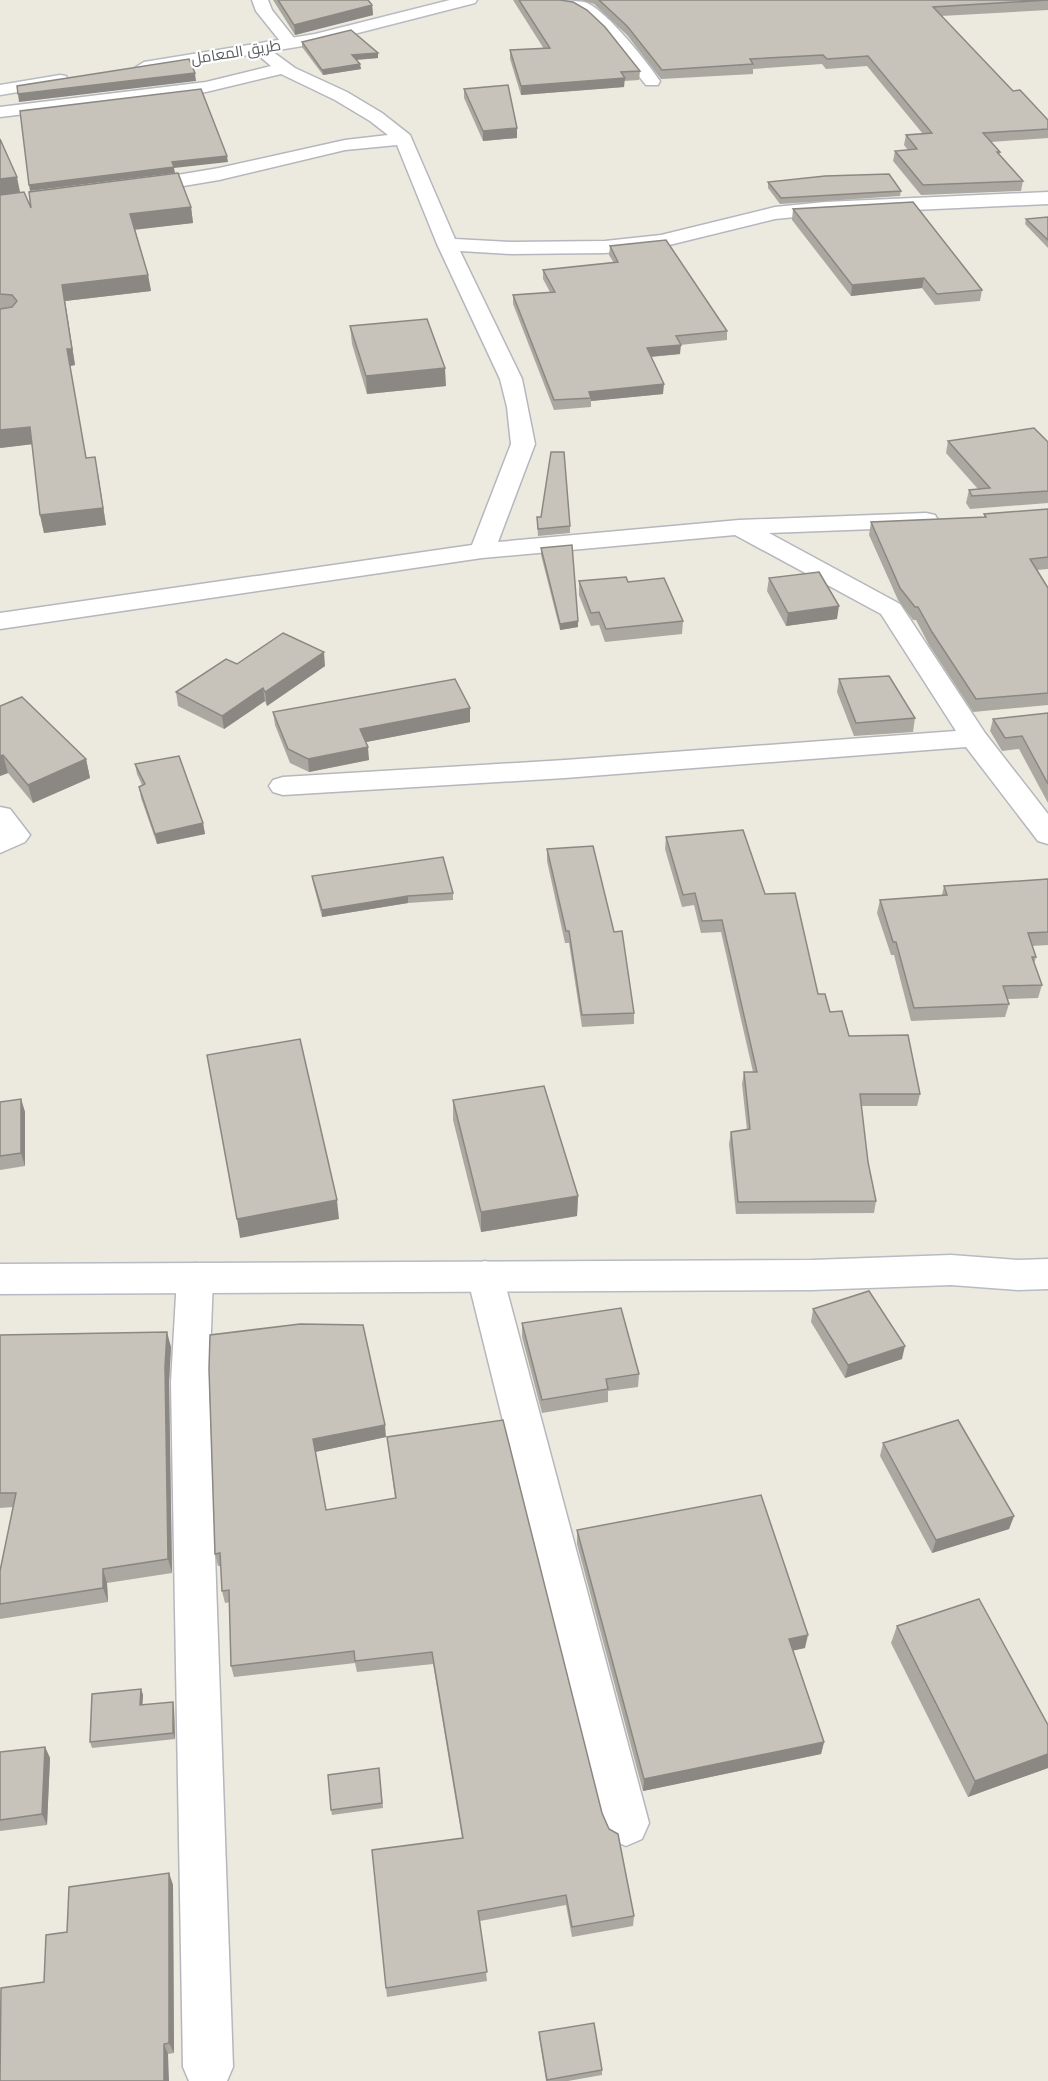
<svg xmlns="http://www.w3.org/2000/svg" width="1048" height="2081" font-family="Poppins,Cairo,sans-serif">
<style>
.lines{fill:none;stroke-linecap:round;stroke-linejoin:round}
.minor-casing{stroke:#b5b7bd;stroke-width:3}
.secondary-casing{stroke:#b7bbc2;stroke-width:3}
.minor{fill:#fff;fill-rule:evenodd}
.secondary{fill:#fff;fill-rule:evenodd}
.wall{fill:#aba8a1}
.shaded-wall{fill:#8b8883}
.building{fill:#c7c3bb;stroke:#8b8883;stroke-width:1.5}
.labels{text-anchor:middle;stroke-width:4.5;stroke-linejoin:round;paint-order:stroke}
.far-street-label{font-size:15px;fill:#585c61;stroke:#fff}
</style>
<rect width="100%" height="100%" fill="#ece9de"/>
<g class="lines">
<defs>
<path id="minor" d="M252 0H268L272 10 298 43 296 46H284L256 11Z
M533 0C550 0 568 0 584 2 604 7 648 63 660 81L658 85H646C628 63 604 24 578 11 566 4 543 11 533 0Z
M259 44 265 46 295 68 347 92 382 113 410 135 455 239 512 242 605 241 661 235 775 207 825 202 1048 192V204L825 214 775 219 661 247 605 253 512 254 460 251 522 379 535 444 498 542 739 520 926 513 935 515 938 520 935 525 926 527 769 533 900 604 985 733 1048 814V844L1038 841 966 747 565 778 283 795 273 792 269 786 273 780 283 777 565 760 956 731 881 614 735 535 482 558 0 629V613L472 545 511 444 507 407 500 379 437 244 397 145 345 150 219 180 136 194 129 192 127 188 129 184 136 182 219 168 345 140 388 135 370 121 335 100 281 74 206 92 0 117V107L206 82 271 66 251 49Z
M0 807 10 809 30 835 25 842 0 853Z
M485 1261 498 1265 503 1276 649 1823 642 1839 626 1846 610 1839 603 1823 467 1276 472 1265Z
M195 1263 208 1267 213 1278 209 1382 233 2067 227 2081H189L183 2067 171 1382 177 1278 182 1267Z"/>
<path id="secondary" d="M450 0H477L475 3 315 44 144 72 136 67 144 62 315 34Z
M60 75 66 76 68 80 66 84 0 95V85Z
M951 1255 1018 1260 1048 1259V1289L1018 1290 951 1285 812 1290 0 1294V1264L812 1260Z"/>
</defs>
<use href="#minor" class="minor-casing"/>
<use href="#secondary" class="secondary-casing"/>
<use href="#minor" class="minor"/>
<use href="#secondary" class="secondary"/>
</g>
<path class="wall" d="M273 0H368L372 5 373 15 295 35Z
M513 0H560L640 71 639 80 624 81V87L521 95 510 59V50L544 49Z
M581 0H1048V10L941 16 1013 91 1048 120V138L991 142 1000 152 999 155 1023 181 1021 191 921 195 893 161 895 151 908 150 904 145 906 135 923 134 867 66 826 69 822 64 753 69V74L661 79 627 35 594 4Z
M302 42 378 53V58L357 60 361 69 323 75 302 47Z
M464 89 517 138 483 141 464 98Z
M0 139 20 192 11 194 31 208 191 207 193 223 135 229 148 275 151 291 65 301 75 365 70 366 86 458 98 474 106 525 44 533 40 515 32 444 0 448Z
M768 182 901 191 900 196 780 204 768 188Z
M793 209 982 290 980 301 935 305 922 288 851 296 792 220Z
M1048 217V248L1025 224 1026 219Z
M610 246 727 331V340L680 345V354L651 357 663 394 591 401V407L554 410 513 304V295L550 292 543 279V270L614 263 609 255Z
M350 326 446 386 367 394 352 344Z
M948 441 1048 442V503L970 509 966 503 969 490 978 489 946 453Z
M1048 509V569L1037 570 1048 588V705L973 712 929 645 916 620H913L898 600 869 535 871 522 984 517V514Z
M537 517H541L570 526V533L538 536Z
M541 548 578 627 560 630 541 555Z
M769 578 837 619 786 626 767 591Z
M579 581 628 582 683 621 682 634 605 642 599 625 591 626 579 595Z
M237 664 325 666 267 706 265 701 224 729 178 706 176 692Z
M839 679 915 718 913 732 854 736 837 692Z
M0 706 86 759 90 778 33 803 8 773 0 776Z
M470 708V722L366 742 369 760 309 772 290 763 275 725 273 712Z
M1048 713V803L1019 749 1002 751 990 731 993 719Z
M135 764 203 823 205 834 157 844 141 798 139 787 142 785 137 774Z
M666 837 765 894 818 994 830 1012 849 1036 920 1094 917 1106H861L868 1162 876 1201 874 1213 736 1214 729 1144 731 1132 747 1130 742 1084 744 1072H753L721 932 701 933 694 905 682 907 665 849Z
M547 849 614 932 634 1013V1024L582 1027 569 943H565L547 861Z
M312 876 453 893V900L408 903 322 917 313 883Z
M1048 879V945L1032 946 1036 957 1034 964 1042 985 1038 998 1007 999 1009 1004 1005 1017 911 1021 894 955H891L877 913 880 900 942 895 944 886Z
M21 1099 25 1112V1166L0 1170V1102Z
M453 1100 578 1196 577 1216 481 1232 453 1120Z
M813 1309 902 1359 845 1378 811 1322Z
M522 1323 639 1374 638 1387 608 1391V1402L542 1413 522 1337Z
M0 1335 171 1347 169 1382 172 1573 107 1583 108 1602 0 1619V1571L13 1507 0 1508Z
M209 1369 386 1437 315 1452 326 1510 395 1498 387 1437 602 1813 634 1916 633 1926 572 1937 566 1905 480 1921 487 1981 387 1997 386 1988 462 1838 433 1664 357 1672 355 1663 234 1677 231 1666 230 1602 225 1603 222 1591 221 1566H218L215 1554Z
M883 1443 1014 1516 1009 1529 932 1553 880 1456Z
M577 1530 805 1648 793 1650 824 1742 821 1754 643 1791 577 1544Z
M897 1626 1048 1725V1768L968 1797 891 1643Z
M141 1689 143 1695 142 1705 174 1708 175 1739 92 1748 90 1742Z
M45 1747 50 1758 47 1825 0 1831V1752Z
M379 1768 383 1808 332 1815 331 1810Z
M169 1873 173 1885 174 2053 168 2054 44 1982 67 1932Z
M539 2032 602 2070V2075L568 2081H546L539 2037Z"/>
<path class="shaded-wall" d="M372 5 373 15 295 35 294 25Z
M378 53V58L352 60V55Z
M360 64 361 69 323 75 322 70Z
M195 73 196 81 19 102 18 94Z
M625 78 624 87 521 95V86Z
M517 128V138L483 141V131Z
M227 156 228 162 174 168 175 173 30 191 29 185 172 162Z
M17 177 20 192 0 195V179Z
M191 207 193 223 133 230 130 214Z
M148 275 151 291 65 301 75 365 70 366 67 349 62 285Z
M924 278 922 288 851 296 852 285Z
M681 345 680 354 647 357V348Z
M445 368 446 386 367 394 366 376Z
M664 384 663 394 591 401V398L589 392Z
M30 427 34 444 0 448V430Z
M98 474 106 525 44 533 40 515Z
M839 606 837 619 786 626 788 613Z
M578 621V627L560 630V624Z
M324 652 325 666 267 706 265 692Z
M263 688 265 701 224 729 222 716Z
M470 708V722L361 743 360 729Z
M368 747 369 760 309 772 308 759Z
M3 755 8 773 0 776V756Z
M86 759 90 778 33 803 28 785Z
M203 823 205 834 157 844 155 834Z
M408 896V903L322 917V910Z
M21 1099 25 1112V1166L21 1153Z
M578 1196 577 1216 481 1232V1212Z
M337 1200 339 1219 240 1238 237 1219Z
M167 1332 171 1347 169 1382 172 1573 168 1559 165 1367Z
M905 1346 902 1359 845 1378 848 1365Z
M385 1425 386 1437 315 1452 313 1439Z
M1014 1516 1009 1529 932 1553 936 1540Z
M103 1569 107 1583 108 1602 103 1588Z
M808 1635 805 1648 787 1652 789 1639Z
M141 1689 143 1695 142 1711 140 1705Z
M173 1702 174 1708 175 1739 173 1733Z
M824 1742 821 1754 643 1791 644 1779Z
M45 1747 50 1758 47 1825 42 1814Z
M1048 1754V1768L968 1797 975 1781Z
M169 1873 173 1885 174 2053 169 2043Z
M164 2044 168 2054 169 2081H164Z"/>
<path class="building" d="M278 0H368L372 5 294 25Z
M519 0H560L573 2 587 10 605 27 640 71 621 72 625 78 521 86 510 50 550 48Z
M599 0H1048L933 7 1013 91 1020 90 1048 120V129L983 133 1000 152H997L1023 181 923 185 895 151 917 149 906 135 932 133 868 56 827 59 823 55 750 59 753 64 662 70 627 26Z
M351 30 378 53 352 55 360 64 322 70 302 42Z
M189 59 195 73 18 94 17 86Z
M508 85 517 128 483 131 464 89Z
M201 89 227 156 172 162 174 167 29 185 20 111Z
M0 139 17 177 0 179Z
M178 173 191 207 130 214 148 275 62 285 72 349H67L86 458 95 457 103 508 40 515 30 427 0 430V309L12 307 17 301 12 295 0 294V195L24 192 31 208 29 192Z
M889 174 901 191 781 198 768 182 825 176Z
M913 202 982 290 937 294 924 278 852 285 793 209Z
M1048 217V240L1026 219Z
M666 240 727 331 676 336 681 345 647 348 664 384 589 392 591 398 554 400 513 295 555 292 543 270 618 262 610 246Z
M427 319 445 368 366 376 350 326Z
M1034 428 1048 442V491L972 496 969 490 990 488 948 441Z
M551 452H564L570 526 538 529 537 517H541Z
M1048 509V557L1030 559 1048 588V693L976 699 932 632 918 607H915L900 588 871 522 986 517 984 514Z
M572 545 578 621 560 624 541 548Z
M819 572 839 606 788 613 769 578Z
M626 577 628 582 664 578 683 621 606 629 599 612 591 613 579 581Z
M283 633 324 652 265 692 263 688 222 716 176 692 226 659 237 664Z
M889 676 915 718 856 723 839 679Z
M455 679 470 708 360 729 368 747 308 759 288 749 273 712Z
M22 697 86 759 28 785 3 755 0 756V706Z
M1048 713V784L1022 736 1005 738 993 719Z
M179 756 203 823 155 834 139 787 145 784 135 764Z
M743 830 765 894 795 893 818 994H825L830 1012 842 1011 849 1036 908 1035 920 1094H860L868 1162 876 1201 738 1202 731 1132 750 1129 744 1072H757L722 920 702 921 695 893 683 895 666 837Z
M593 846 614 932 622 931 634 1013 582 1015 569 931H566L547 849Z
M443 857 453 893 408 896 322 910 312 876Z
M1048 879V932L1028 933 1036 957H1032L1042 985 1003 986 1009 1004 914 1008 896 942H893L880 900 947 895 944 886Z
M300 1039 337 1200 237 1219 207 1055Z
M544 1086 578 1196 481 1212 453 1100Z
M21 1099V1153L0 1156V1102Z
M869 1291 905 1346 848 1365 813 1309Z
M621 1308 639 1374 606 1379 608 1389 542 1400 522 1323Z
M300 1324 363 1325 385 1425 313 1439 326 1510 396 1498 387 1437 503 1420 602 1813 609 1829 618 1834 634 1916 572 1927 566 1895 478 1911 487 1972 386 1988 372 1850 463 1838 432 1652 355 1661 354 1651 231 1666 229 1590 222 1591 220 1553 215 1554 209 1369 210 1335Z
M167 1332 165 1367 168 1559 103 1569V1588L0 1604V1571L16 1493H0V1335Z
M958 1420 1014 1516 936 1540 883 1443Z
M761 1495 808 1635 789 1639 824 1742 644 1779 577 1530Z
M979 1599 1048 1725V1754L975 1781 897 1626Z
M141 1689 140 1705 173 1702V1733L90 1742 92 1694Z
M45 1747 42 1814 0 1820V1752Z
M379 1768 382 1803 331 1810 328 1775Z
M169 1873V2043L164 2044V2081H0L1 1988 44 1982 46 1935 67 1932 69 1887Z
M594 2023 602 2070 547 2080 539 2032Z"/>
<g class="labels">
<g class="far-street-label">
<text transform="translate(236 52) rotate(-9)" y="5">طريق المعامل</text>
</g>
</g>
</svg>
